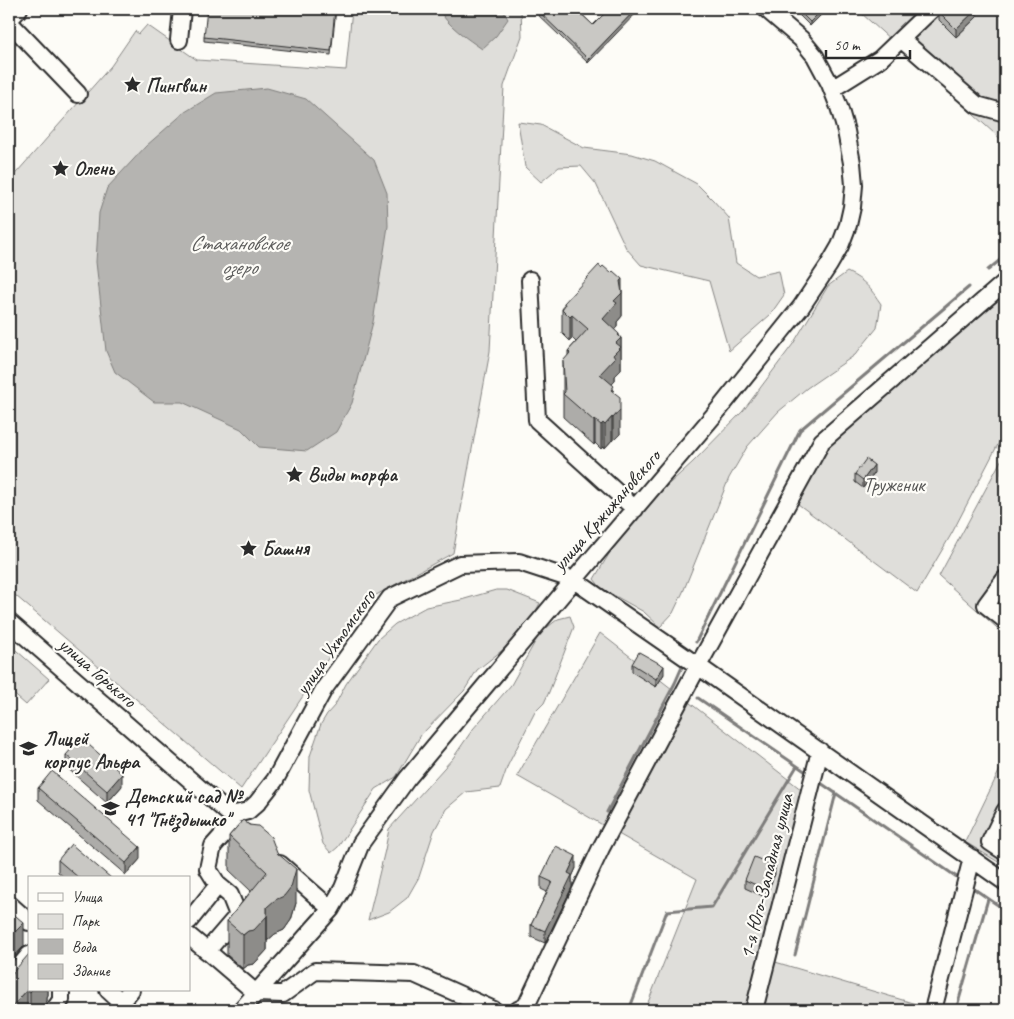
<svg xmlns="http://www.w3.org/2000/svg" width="1014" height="1019" font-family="Caveat,sans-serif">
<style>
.green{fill:#dfdeda;stroke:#858482}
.water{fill:#b5b4b1;stroke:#7e7d7b}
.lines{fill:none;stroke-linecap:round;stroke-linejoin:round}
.stream{stroke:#7e7d7b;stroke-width:3}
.minor-casing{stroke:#2b2b2b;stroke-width:20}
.minor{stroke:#fdfcf7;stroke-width:16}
.wall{fill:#adaca9;stroke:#2b2b2b}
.shaded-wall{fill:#8d8c89;stroke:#2b2b2b}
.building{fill:#c9c8c4;stroke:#2b2b2b}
.labels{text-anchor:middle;stroke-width:4.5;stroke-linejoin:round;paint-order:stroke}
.poi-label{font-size:20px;font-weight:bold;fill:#2b2b2b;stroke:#fdfcf7;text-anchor:start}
.park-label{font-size:20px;fill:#585857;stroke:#fdfcf7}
.street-label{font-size:20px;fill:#2b2b2b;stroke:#fdfcf7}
.water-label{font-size:21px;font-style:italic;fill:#5b5b5a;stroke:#fdfcf7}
</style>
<rect width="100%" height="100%" fill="#fdfcf7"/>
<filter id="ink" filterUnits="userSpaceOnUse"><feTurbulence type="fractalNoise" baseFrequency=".02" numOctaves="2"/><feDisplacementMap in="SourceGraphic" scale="10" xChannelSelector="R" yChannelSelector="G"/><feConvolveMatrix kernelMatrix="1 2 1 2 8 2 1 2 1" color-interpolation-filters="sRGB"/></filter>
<g filter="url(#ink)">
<path class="green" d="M352 9H521L522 36 504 86 490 351 453 553 367 600 241 789 9 590V181L111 66 135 31 139 34 147 25 197 60 346 70Z
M865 9H1005V143L861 13Z
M518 122 541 125 584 148 632 154 655 161 697 184 713 200 729 218 736 263 756 276 779 271 784 295 770 315 729 351 709 281 641 265 626 248 596 184 581 166 559 167 541 182 525 167Z
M847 272C866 281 870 288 881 304L877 328 855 355 807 388 778 412 747 447 729 478 683 592 673 613 660 627 644 612 601 588 594 579 618 539 648 503 693 462 743 411 793 344 828 286Z
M1005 295V432L996 448 952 533 917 593 798 504 828 444Z
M1005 453V635L939 576Z
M496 590H507L540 603 530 623 514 641 477 670 464 691 421 735 396 777 376 789 338 847 331 853 323 844 309 790 310 756 321 724 327 714 335 705 346 684 378 639 395 624 426 607 461 600Z
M570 616 574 627 549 692 544 703 535 712 508 765 500 788 466 792 446 809 434 831 419 877 407 898 389 912 368 920 385 850 389 829 453 758 473 729 511 685 540 633 558 619Z
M600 633 811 797 772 961 936 1010H645L697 879 517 776Z
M9 644 49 679 26 705 9 690Z
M1005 759V866L965 842Z"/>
<path class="water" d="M439 9H502L508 19 496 36 482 49C468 39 446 25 439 9Z
M267 88 306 99 374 160 387 193 388 226 373 322 352 403 336 432 307 451 259 447 241 429 182 402H154L115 372 106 351 96 262 99 213 107 188 146 146 185 112 216 93Z"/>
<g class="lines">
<path class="stream" d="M988 270 1005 256
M696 642 800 430 969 287
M698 698 809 774
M818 781 961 880
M607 812 675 683 682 667
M970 886 1005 910
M795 955 836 793
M629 1010 667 911 712 907 797 766
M956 1010 988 899"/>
<defs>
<path id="minor" d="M9 20 19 9
M9 22 78 94
M901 39 977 105 1005 113
M179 40 182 9
M832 89 880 59 932 9
M530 280 537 420 635 509
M1005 579 986 605 1005 620
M9 622 227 812 236 814 248 811 257 803 275 780 324 689 390 598 460 564 519 562 574 580 698 666 1005 882
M1005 811 990 842 1005 852
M280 864 331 909
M218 885 230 895 238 915 207 951 256 993 283 994 315 971 414 974 494 1010
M9 904 29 922
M189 921 218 885 208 869 213 846 229 828C241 829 244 832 252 840
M189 936 207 951
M9 974 20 966 29 955
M108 990 121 1002 131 990
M54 1010 61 1000V990
M241 1010 331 909 343 888 361 843 407 779 574 580 720 408 801 307 829 265 840 246 848 225 852 207 854 185 852 163 846 131 839 107 830 84 815 56 801 39 766 9
M518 1010 526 1006 601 848 698 666 822 441 1005 282
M754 1010 820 751
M933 1010 972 858"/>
</defs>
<use href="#minor" class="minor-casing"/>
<use href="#minor" class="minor"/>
</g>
<path class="wall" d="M336 9 331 55 204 41V37Z
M534 9H576L593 25 588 63 534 11Z
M793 9H827L810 26Z
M939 12 977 17 956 37 939 20Z
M622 291V316L617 322V327L614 329 621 338V370L615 376V381L612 384 614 392 620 434 613 441 612 440 605 448 603 447 601 449 595 443 594 445 563 417V361L568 356V351L576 342 572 338 570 341 562 333V309L564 307V303Z
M1005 461V477L1002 475V467Z
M874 473 863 488 855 482V474Z
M632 664 664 674 656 687 632 672Z
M66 755 122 786 107 803 66 767Z
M38 788 140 859 126 875 38 800Z
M243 820 296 903 291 920 284 930 275 934 267 941V950L254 964 248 965 243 969 227 955V921L251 891 229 870V836Z
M58 860 111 878H65L58 872Z
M576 868 572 877V887L545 943 531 937V925L547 892 541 889V877Z
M775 874 765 897 745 888V880Z
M9 910 24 946 9 962Z
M9 977 48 990V995L47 997V1001L45 1004 44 1010H9Z"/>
<path class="shaded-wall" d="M636 9H640L588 63V59Z
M823 9H827L810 26V22Z
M977 9V17L956 37V29Z
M622 279V316L617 322V327L603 342V319L614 301 620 281Z
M572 315V338L570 341V317Z
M619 334V339L621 338V370L615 376V381L600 397V374L613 355 618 335Z
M620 410V434L613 441V418Z
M612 417V440L605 448V425Z
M595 420V443L594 445V421Z
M603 423V447L601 449V425Z
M874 465V473L863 488V480Z
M664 666V674L656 687V679Z
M122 774V786L107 803V791Z
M140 847V859L126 875V863Z
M576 856V868L572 877V887L545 943V931L568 873Z
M775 866V874L765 897V889Z
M296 869V903L291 920 284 930 275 934 267 941V907Z
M267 916V950L254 964 248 965 243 969V935Z
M24 923V946L9 962V938Z
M27 990V1010H12V1007Z
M32 990H48V995L47 997V1001L45 1004 44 1010H30V992Z"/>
<path class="building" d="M207 9H335L331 51 204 37Z
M536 9H576L593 25 609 9H636L588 59Z
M797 9H823L810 22Z
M944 9H977L956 29 939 12Z
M599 265 601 268 603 266 611 273 613 271 622 279 620 281 622 293 614 301 617 303 603 319 619 334 618 335 621 338 616 343 621 347 613 355 615 358 600 374 614 386 611 390 620 397V410L613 418 612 417 605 425 603 423 601 425 595 420 594 421 563 394 565 392 563 361 570 353 568 351 588 329 572 315 570 317 562 309 565 305 564 303Z
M866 459 874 465 863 480 855 474Z
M1005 461V469L1002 467Z
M639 652 664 666 656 679 632 664Z
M81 738 122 774 107 791 66 755Z
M52 771 140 847 126 863 38 788Z
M243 820 249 825 258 826 271 837 277 853 296 869 291 887 284 896 275 900 267 907V916L254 930 248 931 243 935 227 921 267 872 229 836Z
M71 844 111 878H79L58 860Z
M556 846 576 856 568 873 572 875 545 931 531 925 552 882 541 877Z
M754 857 775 866 765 889 745 880Z
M9 910 24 923 9 938Z
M29 954V990H32L30 992 27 990 12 1007 15 1009 14 1010H9V977Z"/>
</g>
<defs>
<symbol id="sight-bare" viewBox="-9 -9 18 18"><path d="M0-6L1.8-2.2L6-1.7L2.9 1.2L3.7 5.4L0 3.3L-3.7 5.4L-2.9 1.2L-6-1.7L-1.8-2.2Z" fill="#2b2b2b" stroke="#fdfcf7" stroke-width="2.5" paint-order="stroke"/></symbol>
<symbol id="school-bare" viewBox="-9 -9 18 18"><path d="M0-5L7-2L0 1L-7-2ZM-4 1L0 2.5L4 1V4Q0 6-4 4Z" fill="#2b2b2b" stroke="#fdfcf7" stroke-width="2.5" paint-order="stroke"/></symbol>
</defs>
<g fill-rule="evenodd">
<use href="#sight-bare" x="120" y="72" width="25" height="25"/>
<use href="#sight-bare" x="48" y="156" width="25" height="25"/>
<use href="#sight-bare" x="282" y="462" width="25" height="25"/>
<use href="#sight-bare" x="236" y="536" width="25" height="25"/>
<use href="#school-bare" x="16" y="736" width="25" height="25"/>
<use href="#school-bare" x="98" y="796" width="25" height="25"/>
</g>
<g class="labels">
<g class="poi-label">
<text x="146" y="92">Пингвин</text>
<text x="74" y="175">Олень</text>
<text x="308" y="481">Виды торфа</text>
<text x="262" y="555">Башня</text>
<text x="43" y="745">Лицей<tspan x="43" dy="23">корпус Альфа</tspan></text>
<text x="125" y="803">Детский сад №<tspan x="125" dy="23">41 "Гнёздышко"</tspan></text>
</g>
<g class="park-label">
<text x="894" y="491">Труженик</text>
</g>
<g class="street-label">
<text transform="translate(606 510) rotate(-49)" y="7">улица Кржижановского</text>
<text transform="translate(335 642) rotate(-55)" y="7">улица Ухтомского</text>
<text transform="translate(98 672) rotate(41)" y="7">улица Горького</text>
<text transform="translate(766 876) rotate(-76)" y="7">1-я Юго-Западная улица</text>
</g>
<g class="water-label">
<text x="239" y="250">Стахановское<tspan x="239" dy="24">озеро</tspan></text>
</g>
</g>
<rect width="1014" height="1019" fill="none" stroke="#fdfcf7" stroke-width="30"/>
<rect x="15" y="15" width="984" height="989" fill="none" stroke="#2b2b2b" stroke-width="2" filter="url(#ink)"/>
<rect x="28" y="876" width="162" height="115" fill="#fdfcf7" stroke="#a9a8a5"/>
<rect x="38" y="893" width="25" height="8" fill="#fdfcf7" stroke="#a9a8a5"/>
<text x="72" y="902" font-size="15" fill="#2b2b2b">Улица</text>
<rect x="38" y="914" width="25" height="15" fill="#dfdeda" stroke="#a9a8a5"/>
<text x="72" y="926" font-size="15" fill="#2b2b2b">Парк</text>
<rect x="38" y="939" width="25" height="15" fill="#b5b4b1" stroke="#a9a8a5"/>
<text x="72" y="952" font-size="15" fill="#2b2b2b">Вода</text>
<rect x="38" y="964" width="25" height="15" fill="#c9c8c4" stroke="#a9a8a5"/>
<text x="72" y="976" font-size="15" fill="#2b2b2b">Здание</text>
<path d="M826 50v8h84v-8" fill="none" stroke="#2b2b2b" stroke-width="2.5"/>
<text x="834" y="50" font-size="15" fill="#2b2b2b" stroke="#fdfcf7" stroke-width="4" paint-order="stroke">50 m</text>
</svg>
